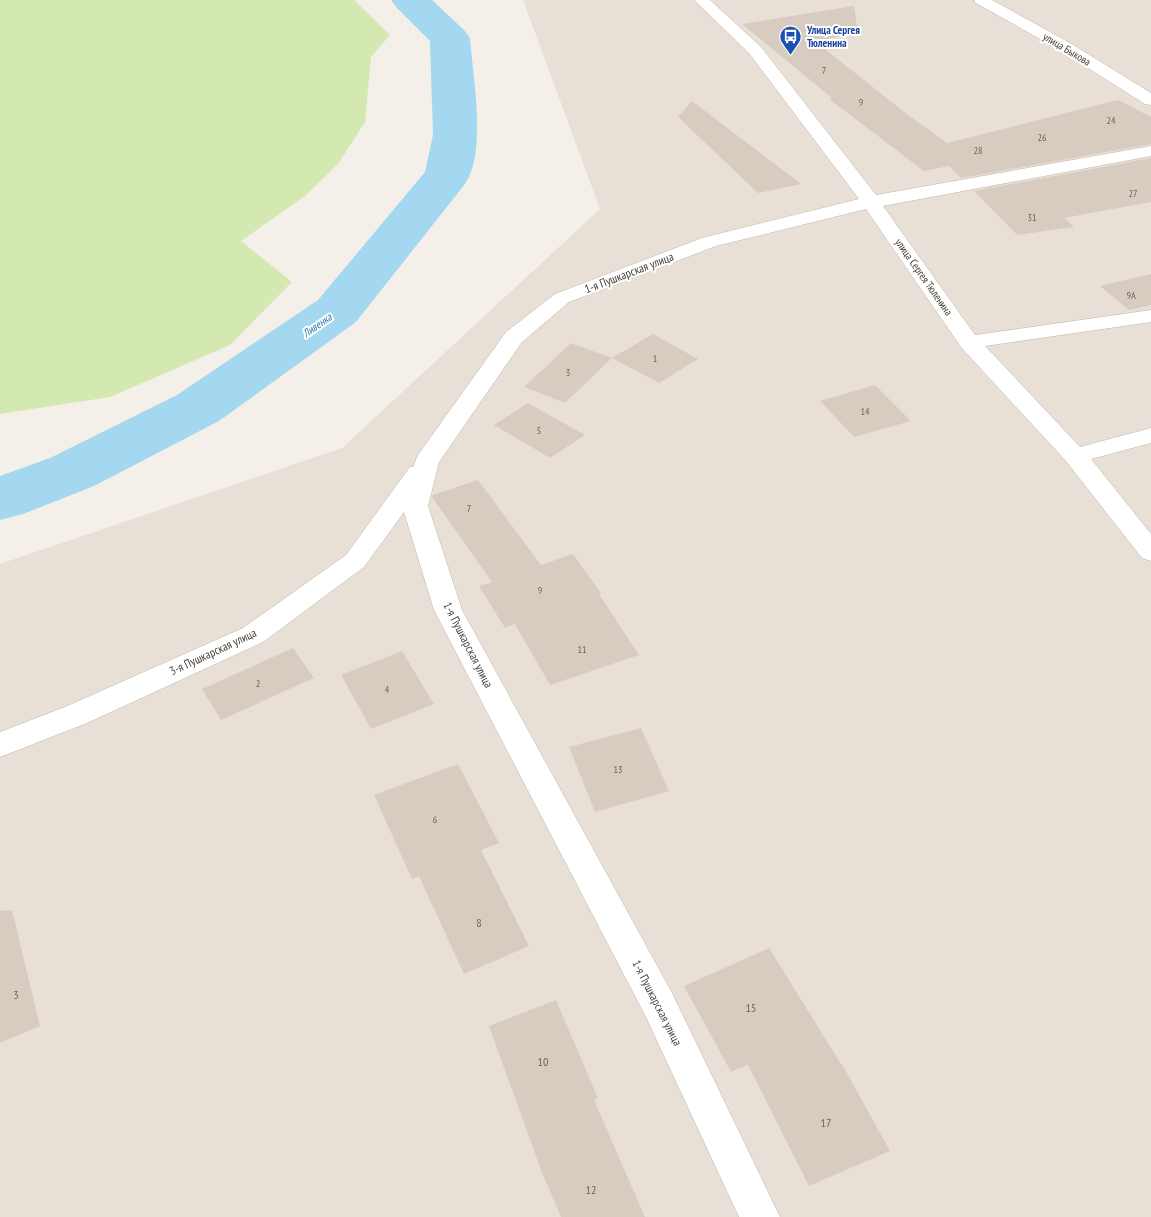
<svg xmlns="http://www.w3.org/2000/svg" width="1151" height="1217" font-family="'PT Sans Narrow',sans-serif">
<style>
.residential{fill:#e8e0d6}
.green{fill:#d4e8b1}
.lines{fill:none;stroke-linecap:round;stroke-linejoin:round}
.river{fill:#a4d8f0;fill-rule:evenodd}
.building{fill:#d8ccc0}
.minor-casing{stroke:#bfb6aa;stroke-width:1}
.minor{fill:#fff;fill-rule:evenodd}
.labels{text-anchor:middle;stroke-width:4;stroke-linejoin:round;paint-order:stroke}
.number-label{font-size:10px;fill:#6b6258}
.far-transit-label{font-size:11px;font-weight:bold;fill:#164399;stroke:#fff;text-anchor:start}
.far-street-label{font-size:11px;fill:#473f36;stroke:#fff}
.far-water-label{font-size:11px;font-style:italic;fill:#2c7ca3;stroke:#fff}
.street-label{font-size:12px;fill:#473f36;stroke:#fff}
.near-number-label{font-size:12px;fill:#6b6258}
</style>
<rect width="100%" height="100%" fill="#f4efe8"/>
<path class="residential" d="M523 0H1151V1217H0V564L342 448 600 209Z"/>
<path class="green" d="M0 0H354L390 35 371 57 365 122 338 164 305 196 241 241 292 282 230 345 110 397 0 414Z"/>
<g class="lines">
<path class="river" d="M391 0H432L464 30 470 38C473 77 487 152 465 184L356 322 219 421 94 486 23 514 0 520V476L50 458 177 395 318 300 425 172 433 135 430 41 397 8Z"/>
</g>
<path class="building" d="M854 6 858 33 815 41 908 115 947 143 1118 100 1151 117V144L961 178 949 166 924 171 829 99 832 98 742 24Z
M692 101 801 184 758 193 678 117Z
M1151 158V202L1064 218 1074 227 1017 235 974 191Z
M1151 274V305L1129 310 1100 286Z
M653 334 698 359 659 383 612 358Z
M571 343 612 358 565 403 524 387Z
M875 385 911 421 854 437 820 401Z
M528 403 585 435 550 458 494 425Z
M478 480 541 565 573 554 601 593 599 594 639 655 550 685 515 624 505 628 479 586 492 582 432 497 433 495Z
M293 648 314 678 221 720 202 689Z
M402 651 434 704 371 729 341 675Z
M641 728 669 791 595 812 569 747Z
M458 764 499 843 481 850 529 946 464 974 419 876 412 879 374 795Z
M12 910 40 1026 0 1043V911Z
M769 948 841 1064H842L890 1151 809 1186 748 1065 731 1072 684 986Z
M556 1000 598 1098 594 1100 645 1217H561L543 1175 489 1026Z"/>
<g class="lines">
<defs>
<path id="minor" d="M694 0H710L761 47 876 195 1151 146V156L883 206 975 335 1151 310V322L985 346 1080 447 1151 428V443L1091 459 1151 534V561L1142 558 1066 461 961 347 866 209 716 246 569 302 522 342 439 462 428 506 462 610 672 993 780 1217H739L646 1017 434 610 404 512 364 567 263 642 87 723 0 757V732L65 707 243 628 346 555 410 467H413L418 455 506 332 555 294 702 238 859 199 749 53Z
M974 0H992L1070 43 1151 93V105L1145 104 1058 49 976 3Z"/>
</defs>
<use href="#minor" class="minor-casing"/>
<use href="#minor" class="minor"/>
</g>
<defs>
<symbol id="bus-pin" viewBox="-11 -11 22 30"><path d="M0 17L-7.5 6A9.5 9.5 0 1 1 7.5 6Z" fill="#1a4fb4" stroke="#fff"/><path d="M-5-6H5V4H4V6H2V4H-2V6H-4V4H-5ZM-3.5-4V0h7V-4ZM-3.5 1.2v1.5H-2V1.2ZM2 1.2v1.5H3.5V1.2Z" fill="#fff"/></symbol>
</defs>
<g fill-rule="evenodd">
<use href="#bus-pin" x="778" y="24" width="25" height="34"/>
</g>
<g class="labels">
<g class="number-label">
<text x="824" y="74">7</text>
<text x="861" y="106">9</text>
<text x="1111" y="124">24</text>
<text x="1042" y="141">26</text>
<text x="978" y="154">28</text>
<text x="1133" y="197">27</text>
<text x="1032" y="221">31</text>
<text x="1131" y="299">9А</text>
<text x="655" y="362">1</text>
<text x="568" y="376">3</text>
<text x="865" y="415">14</text>
<text x="539" y="434">5</text>
<text x="469" y="512">7</text>
<text x="540" y="594">9</text>
<text x="582" y="653">11</text>
<text x="258" y="687">2</text>
<text x="387" y="693">4</text>
<text x="618" y="773">13</text>
<text x="435" y="823">6</text>
</g>
<g class="far-transit-label">
<text x="807" y="34">Улица Сергея<tspan x="807" dy="13">Тюленина</tspan></text>
</g>
<g class="far-street-label">
<text transform="translate(1067 49) rotate(31)" y="4">улица Быкова</text>
<text transform="translate(924 277) rotate(55)" y="4">улица Сергея Тюленина</text>
</g>
<g class="far-water-label">
<text transform="translate(317 325) rotate(-35)" y="4">Ливенка</text>
</g>
<g class="street-label">
<text transform="translate(629 273) rotate(-21)" y="4">1-я Пушкарская улица</text>
<text transform="translate(468 645) rotate(63)" y="4">1-я Пушкарская улица</text>
<text transform="translate(213 652) rotate(-25)" y="4">3-я Пушкарская улица</text>
<text transform="translate(657 1003) rotate(63)" y="4">1-я Пушкарская улица</text>
</g>
<g class="near-number-label">
<text x="479" y="927">8</text>
<text x="16" y="999">3</text>
<text x="751" y="1012">15</text>
<text x="543" y="1066">10</text>
<text x="826" y="1127">17</text>
<text x="591" y="1194">12</text>
</g>
</g>
</svg>
